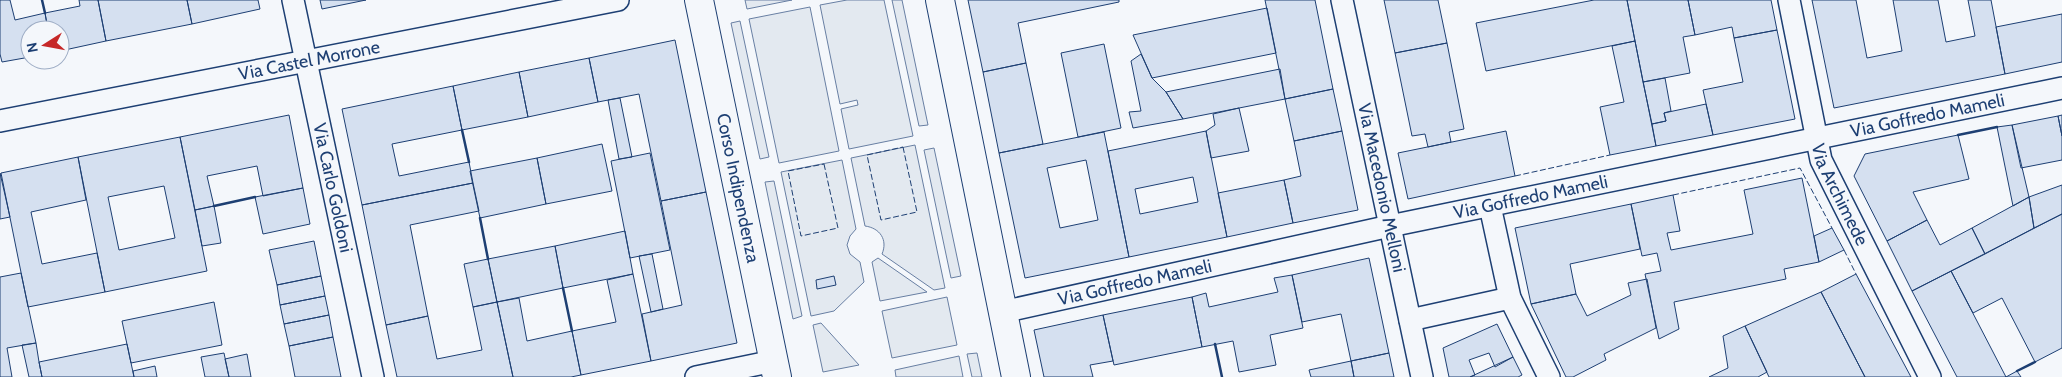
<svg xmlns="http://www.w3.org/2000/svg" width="2062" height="377" font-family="Cabin,sans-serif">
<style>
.green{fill:#e3e9f0;stroke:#687fa3}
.building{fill:#d5e0f0;stroke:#1d3f73;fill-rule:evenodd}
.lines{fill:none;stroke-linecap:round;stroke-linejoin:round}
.street-casing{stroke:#1d3f73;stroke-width:24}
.secondary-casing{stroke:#1d3f73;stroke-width:30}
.street{stroke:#f4f7fb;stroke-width:21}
.secondary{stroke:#f4f7fb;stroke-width:28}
.fence{stroke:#1d3f73;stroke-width:1;stroke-dasharray:6 2.5;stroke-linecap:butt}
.wall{stroke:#1d3f73;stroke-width:2.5}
.labels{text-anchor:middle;stroke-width:4;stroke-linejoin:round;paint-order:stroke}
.street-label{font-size:18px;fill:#1d3f73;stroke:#f4f7fb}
</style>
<rect width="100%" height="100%" fill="#f4f7fb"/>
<path class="green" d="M745 0H792L747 9Z
M847 0H884L913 136 849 149 841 109 858 105 857 100 840 104 820 5Z
M892 0H902L928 125 919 126Z
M810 7 839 151 779 163 749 19Z
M740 21 769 157 760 159 731 23Z
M915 145 945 288 934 290 882 254C888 240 880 228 865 226L851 158Z
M934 148 961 276 951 278 924 150Z
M842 160 856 229 850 236 847 245 850 254 860 262 864 282 834 311 811 316 781 172Z
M774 181 802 316 793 319 765 182Z
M878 258 927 292 880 301 872 262Z
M947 297 957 345 892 358 882 311Z
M821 323 859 365 823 372 813 325Z
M977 353 982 377H972L967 354Z
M959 356 963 377H896L895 370Z"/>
<path class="building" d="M0 0H10L15 20 45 13 48 30H30V57L2 62 0 54Z
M79 0H98L106 41 60 51V30H48L45 13 80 6Z
M98 0H187L192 24 106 41Z
M187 0H258L260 9 192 24Z
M320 0H366L322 9Z
M968 0H1119V2L1018 23 1026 63 983 72Z
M1265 0H1315L1333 89 1285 99Z
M1384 0H1438L1447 43 1395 53Z
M1594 0H1627L1635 41 1486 71 1476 23Z
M1627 0H1688L1695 35 1683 37 1690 73 1643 82Z
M1688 0H1771L1777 30 1734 38 1732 27 1695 35Z
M1812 0H1856L1867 58 1902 51 1893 0H1938L1946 42 1975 36 1968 0H1991L2005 74 1834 108Z
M1267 8 1276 53 1152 78 1133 35Z
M2062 14V62L2005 74 1996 27Z
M1777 30 1795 119 1713 135 1703 90 1743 82 1734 38Z
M675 40 706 192 661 201 639 94 598 102 589 58Z
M1635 41 1656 146 1610 155 1600 107 1624 102 1612 46Z
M1447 43 1464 129 1449 132 1451 142 1428 147 1425 134 1412 136 1395 53Z
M1104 44 1121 128 1078 137 1061 53Z
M1141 54 1152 78 1166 92 1183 119 1133 128 1129 112 1141 111 1131 61Z
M589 58 598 102 528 117 519 72Z
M1026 63 1043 144 999 153 983 72Z
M1280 69 1285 99 1183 119 1166 92Z
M519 72 528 117 462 130 453 86Z
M1665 78 1671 111 1664 113 1666 121 1652 124 1643 82Z
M453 86 462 130 392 144 399 176 469 162 473 183 362 205 342 109Z
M1333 89 1342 131 1294 141 1285 99Z
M620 98 632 157 619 159 608 100Z
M1706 104 1713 135 1656 146 1652 124 1666 121 1664 113Z
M1239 108 1249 151 1211 158 1206 131 1215 125 1213 114Z
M289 115 303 188 263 196 257 166 207 176 214 206 195 210 180 137Z
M2062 115V136L2058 116Z
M2058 116 2062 136V160L2021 168 2012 125Z
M2012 125 2029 197 2013 206 1997 127Z
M1206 131 1227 237 1129 257 1108 151ZM1193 177 1198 202 1140 214 1135 189Z
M1342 131 1358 210 1293 223 1284 180 1301 176 1294 141Z
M1506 131 1515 176 1408 199 1398 153Z
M1104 132 1129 257 1025 278 999 153ZM1086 160 1098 220 1060 228 1047 168Z
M1958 135 1969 179 1913 192 1927 220 1887 241 1854 176 1865 154Z
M180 137 207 271 105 292 78 157ZM164 186 175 238 119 250 108 197Z
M602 144 612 191 546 204 537 158Z
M650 153 670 250 630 258 611 161Z
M78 157 86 200 31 212 42 264 97 253 105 292 28 307 1 173Z
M537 158 546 204 480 218 470 171Z
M0 173 10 217 0 219Z
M1802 178 1819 262 1784 269 1786 279 1674 302 1679 329 1659 339 1645 274 1661 271 1657 253 1642 256 1631 204 1673 195 1680 231 1667 233 1671 250 1753 234 1744 190Z
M1284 180 1293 223 1227 237 1218 193Z
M473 183 479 211 410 225 428 316 386 325 362 205Z
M2062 185V214L2034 228 2029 197Z
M303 188 310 224 263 234 255 197Z
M706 192 737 343 651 361 642 314 682 305 661 201Z
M2029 197 2034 228 1985 254 1972 228Z
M1631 204 1640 249 1570 264 1576 294 1531 304 1515 228Z
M214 206 221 243 202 246 195 210Z
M2062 214V348L2035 362 2002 298 1973 313 1951 271Z
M1927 220 1940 245 1972 228 1985 254 1912 291 1887 241Z
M1832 228 1844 250 1819 262 1814 236Z
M625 231 633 274 563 288 555 246Z
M314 241 321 276 277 285 269 250Z
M555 246 563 288 497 302 488 259Z
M652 254 663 309 651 312 639 256Z
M1369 258 1389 353 1351 361 1341 314 1302 322 1292 275Z
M488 259 497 302 473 307 464 264Z
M1951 271 2006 377H1957L1912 291Z
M21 273 36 343 7 348 12 377H0V277Z
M633 274 651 361 581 375 572 331 616 322 607 280Z
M1856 274 1911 377H1865L1821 292Z
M1292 275 1303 328 1270 335 1276 365 1239 372 1233 341 1202 347 1192 297 1206 293 1209 307 1278 292 1274 278Z
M321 276 325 296 280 305 277 285Z
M834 276 836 285 817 289 816 280Z
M1647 279 1656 328 1604 354 1606 360 1573 377H1566L1531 304 1576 294 1587 316 1631 295 1628 283Z
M1821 292 1865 377H1769L1745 326Z
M325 296 329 315 284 324 280 305Z
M1192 297 1202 347 1114 365 1103 315Z
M519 298 527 341 572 331 581 375 571 377H513L497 302Z
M214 302 222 345 131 363 122 321Z
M497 302 513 377H397L386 325 428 316 437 359 482 350 473 307Z
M329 315 333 337 289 346 284 324Z
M1103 315 1113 361 1090 365 1093 377H1044L1034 330Z
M1497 324 1513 357 1495 367 1489 353 1469 360 1475 375 1470 377H1449L1443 348Z
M1745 326 1767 372 1758 377H1709L1728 368 1723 336Z
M333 337 341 377H295L289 346Z
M36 343 39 362 42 377H29L22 345Z
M127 344 134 377H42L39 362Z
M224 353 229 377H205L201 357Z
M1389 353 1394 377H1354L1351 361Z
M247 354 251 377H229L225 359Z
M1513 357 1522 375 1518 377H1470Z
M1351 361 1354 377H1311L1309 370Z
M155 366 157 377H134L133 371Z
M2017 371 2021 377H2005H2006Z"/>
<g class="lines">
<defs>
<g id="street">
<path id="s1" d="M293 0 373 377"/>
<path id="s2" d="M1342 0 1422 377"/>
<path id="s3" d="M1789 0 1821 160 1930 377"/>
<path id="s4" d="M0 121 618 0"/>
<path d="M1490 206 1510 298 1549 377"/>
<path id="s5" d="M1002 312 1390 226 2062 88"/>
<path d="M1410 320 1510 298"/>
<path d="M696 377 774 361"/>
</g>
<g id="secondary">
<path id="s6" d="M699 0 777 377"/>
<path d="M940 0 1016 377"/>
</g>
</defs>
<use href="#street" class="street-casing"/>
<use href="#secondary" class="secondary-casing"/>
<use href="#street" class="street"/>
<use href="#secondary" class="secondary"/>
<path class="fence" d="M903 147 917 212 881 220 867 155Z
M824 164 838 228 801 236 788 171Z
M1515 176 1610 155
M1673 195 1800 168 1832 228
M1844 250 1856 274"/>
<path class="wall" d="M42 0 45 13
M462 130 469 162
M1958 135 1997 127
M214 206 255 197
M480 218 488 259
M563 288 572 331
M1215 344 1222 377
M2017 371 2035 362"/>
</g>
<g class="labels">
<g class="street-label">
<text dy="6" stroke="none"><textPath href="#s4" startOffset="315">Via Castel Morrone</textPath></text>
<text dy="6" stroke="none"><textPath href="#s5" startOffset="946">Via Goffredo Mameli</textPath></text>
<text dy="6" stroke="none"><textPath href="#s1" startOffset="192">Via Carlo Goldoni</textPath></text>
<text dy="6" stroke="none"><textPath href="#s6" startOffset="192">Corso Indipendenza</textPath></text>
<text dy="6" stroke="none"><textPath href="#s2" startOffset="192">Via Macedonio Melloni</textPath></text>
<text dy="6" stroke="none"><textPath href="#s3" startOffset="202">Via Archimede</textPath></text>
<text dy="6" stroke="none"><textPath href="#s5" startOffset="541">Via Goffredo Mameli</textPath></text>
<text dy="6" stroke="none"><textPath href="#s5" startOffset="136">Via Goffredo Mameli</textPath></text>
</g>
</g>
<g transform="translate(45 45) rotate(259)"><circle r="24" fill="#f4f7fb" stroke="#9eadc5"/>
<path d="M0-4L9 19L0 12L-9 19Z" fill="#c62828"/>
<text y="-8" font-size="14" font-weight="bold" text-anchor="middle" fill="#1d3f73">N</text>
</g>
</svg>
